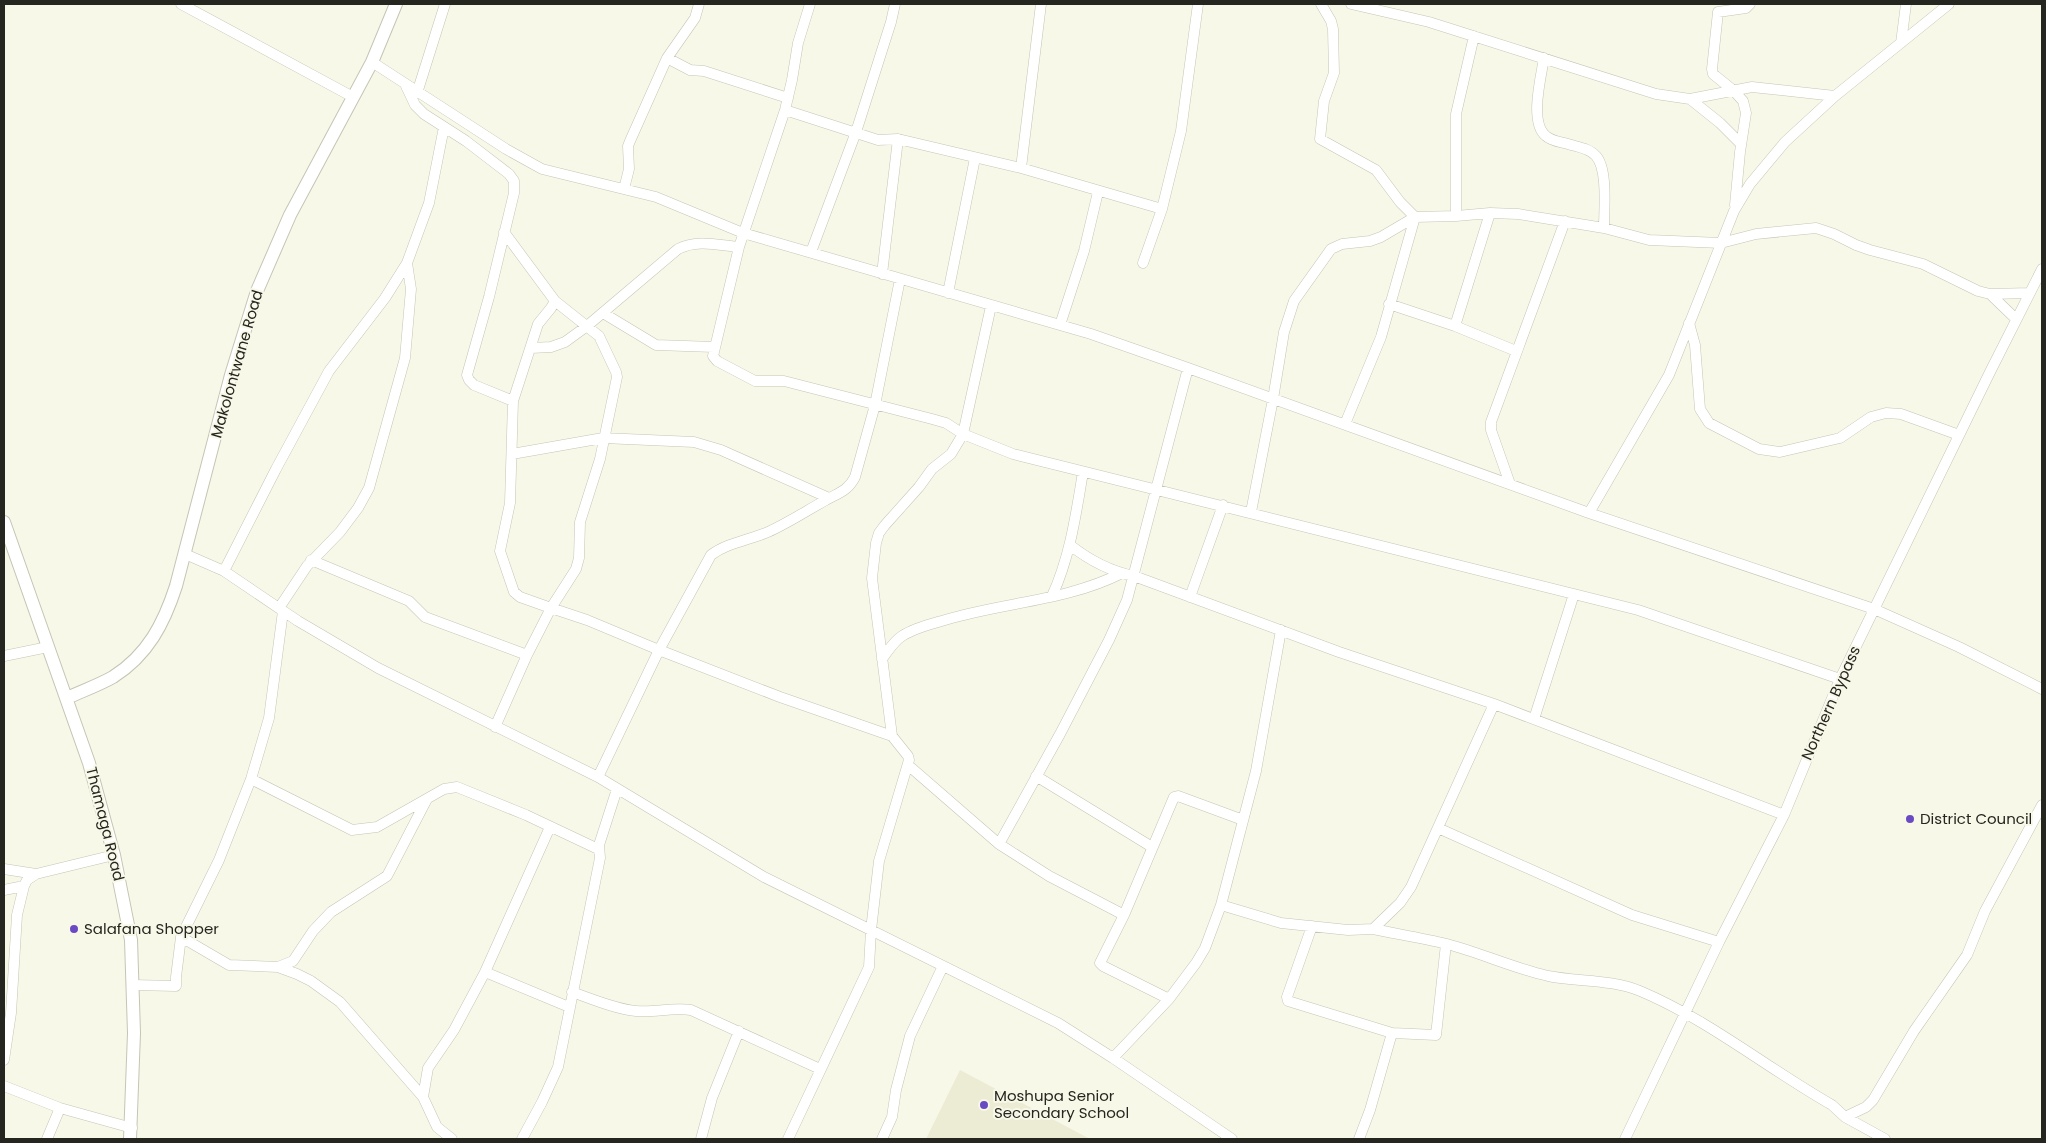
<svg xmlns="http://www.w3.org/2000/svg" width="2046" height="1143" font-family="Poppins,sans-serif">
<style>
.built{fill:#ecebd4}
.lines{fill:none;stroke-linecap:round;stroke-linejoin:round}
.minor-casing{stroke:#c5c5b6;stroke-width:11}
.major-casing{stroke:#c5c5b6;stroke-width:14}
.minor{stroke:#fff;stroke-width:10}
.major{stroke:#fff;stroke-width:12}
.poi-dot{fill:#6a4ac2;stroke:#f8f8e8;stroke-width:2}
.labels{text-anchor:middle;stroke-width:4;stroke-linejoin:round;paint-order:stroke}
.street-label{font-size:15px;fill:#262620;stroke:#f8f8e8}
.poi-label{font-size:15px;fill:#262620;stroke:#f8f8e8;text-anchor:start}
</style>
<rect width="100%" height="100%" fill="#f8f8e8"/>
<path class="built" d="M960 1070 1090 1139H926Z"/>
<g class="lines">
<defs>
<path id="minor" d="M181 4 353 97
M810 4 798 43 792 80 785 110 739 247 713 356 717 361 755 381H784L932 419 946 423 963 434 951 454 932 469 919 487 885 525 879 533 876 543 872 578 892 736
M1321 4 1331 21 1333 29 1334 73 1324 101 1320 139 1376 170 1400 202 1415 217 1381 337 1345 424
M1351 4 1429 22 1656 94 1690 99 1752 87 1835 96
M1901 43 1906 4
M667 58 690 70 704 71 788 98
M1544 58C1541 77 1529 123 1546 136 1551 141 1561 142 1568 144 1577 147 1589 148 1596 156 1608 169 1604 210 1604 228
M372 62 506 149 542 169 656 197 743 233 1091 334 1188 368 1589 513 1874 609 1959 647 2042 689
M406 86 415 105 424 114 466 141 509 174 514 181V193L489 297 467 375 469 380 474 385 513 401
M417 93 445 4
M1690 99 1720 123 1741 144
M785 110 878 140 898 139 1021 168 1162 209
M1021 168 1041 4
M624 189 629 169 628 146 630 141 667 58 695 18 699 4
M1735 205 1740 152 1746 113 1743 101 1734 91 1713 74 1712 69 1718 12 1746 8 1750 4
M1456 216V114L1474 36
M811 252 856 132 891 22 895 4
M1143 263 1162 209 1181 131 1198 4
M882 274 898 139
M948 293 975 158
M1990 294 2016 319
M555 301 599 336 616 372 617 377 600 459 580 522 579 558 576 569 551 608 587 620 659 650 711 555C727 543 749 540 768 532 788 523 806 511 826 500 838 493 848 491 855 477L875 405 900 279
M1389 304 1455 326 1516 351
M991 306 963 434 1013 454 1638 610 1840 679
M603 313 656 345 714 347
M1689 323 1695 345 1700 409 1709 423 1759 449 1780 452 1840 438 1871 417 1886 413 1901 414 1959 435
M1060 325 1084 251 1098 192
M1455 326 1490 213
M531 348 551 347 565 342 587 326 678 249C697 239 718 245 739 247
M512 454 603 438 694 442 721 450 829 498
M1510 484 1491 430V422L1565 221
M1251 512 1273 399 1284 332 1294 301 1331 249 1342 244 1370 241 1381 237 1415 217 1456 216 1490 213 1518 214 1604 228 1649 240 1721 243 1756 234 1816 228 1834 234 1856 245 1870 250 1923 264 1978 291 1990 294 2030 293
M1589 513 1669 375 1734 211 1750 184 1785 142 1835 96 1949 4
M1070 545C1089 560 1109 571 1134 576L1339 652 1494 704 1411 887 1400 903 1373 929 1348 930 1281 923 1221 905 1205 948 1196 963 1169 999
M185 554 224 571 298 621 378 668 598 777 764 877 1058 1023 1113 1058 1232 1139
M311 560 409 601 425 617 527 655
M224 571 276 469 329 371 385 298 407 263 429 203 444 127
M1052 596C1070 557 1076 514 1083 472
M1190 597 1223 505
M279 608 307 566 340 532 358 508 369 488 405 358 411 289 407 263
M4 656 48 647
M882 659C888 651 893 642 902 636 914 628 931 624 945 620 1004 602 1067 601 1122 573
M1494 704 1784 815
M1534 719 1574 594
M495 727 527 655 551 608 520 597 514 592 500 551 510 503 513 401 538 324 551 308 555 301 504 232
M908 765 999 844
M1036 776 1152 847
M598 777 659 650 780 697 892 736 908 756 909 760 879 861 871 930 869 967 788 1139
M251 779 352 830 377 827 444 789 457 787 526 815 598 849
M1438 828 1632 915 1719 942
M4 869 36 874
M4 890 24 886
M1221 905 1256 771 1281 630
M1124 915 1174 797 1178 796 1243 820
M1312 926 1287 997 1288 1001 1392 1033 1370 1110 1359 1139
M1373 929C1397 934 1422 938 1447 944 1481 953 1513 968 1548 976 1579 982 1611 979 1640 991 1709 1020 1767 1068 1832 1105L1845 1117 1885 1139
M181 937 229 965 278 967 297 974 311 981 340 1002 423 1097 437 1127 452 1139
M278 967 293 961 313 931 331 912 387 876 427 799
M485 972 569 1007
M132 985 176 986V977L181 937 219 860 251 779 269 718 283 611
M572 992C592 999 615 1009 636 1011 655 1013 672 1007 691 1010L820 1069
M1392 1033 1436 1035 1446 944
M1113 1058 1169 999 1103 966 1100 963 1124 915 1049 876 999 844 1060 734 1109 640 1127 600 1188 368
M4 1060 11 1013 17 915 24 886 27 880 36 874 114 855
M4 1086 60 1108 132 1128
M423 1097 428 1068 454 1030 485 972 550 827
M1845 1117 1866 1107 1873 1100 1914 1031 1967 955 1985 911 2042 805
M47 1139 60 1108
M522 1139 542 1102 558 1067 600 858 599 845 617 789
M701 1139 712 1098 739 1031
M882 1139 892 1117 896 1090 910 1036 943 966
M1625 1139 1719 942 1784 815 1840 679 1989 374 2042 269"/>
<path id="major" d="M4 522 89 763 114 855 131 940 134 1033 130 1139
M67 698C82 691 99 685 113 677 148 655 164 623 176 586L231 375 257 291 290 215 372 62 396 4"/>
</defs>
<use href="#minor" class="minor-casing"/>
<use href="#major" class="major-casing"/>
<use href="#minor" class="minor"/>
<use href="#major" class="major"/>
</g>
<g class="poi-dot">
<circle cx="1910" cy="819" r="5"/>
<circle cx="74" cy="929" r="5"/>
<circle cx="984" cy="1105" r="5"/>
</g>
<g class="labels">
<g class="street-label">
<text transform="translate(237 364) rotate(-74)" y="5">Makolontwane Road</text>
<text transform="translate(1831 703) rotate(-66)" y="5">Northern Bypass</text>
<text transform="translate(105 824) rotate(76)" y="5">Thamaga Road</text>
</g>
<g class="poi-label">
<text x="1920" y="824">District Council</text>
<text x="84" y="934">Salafana Shopper</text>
<text x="994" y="1101">Moshupa Senior<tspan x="994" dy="17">Secondary School</tspan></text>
</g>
</g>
<rect width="2046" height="1143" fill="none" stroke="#262620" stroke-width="10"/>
</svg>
